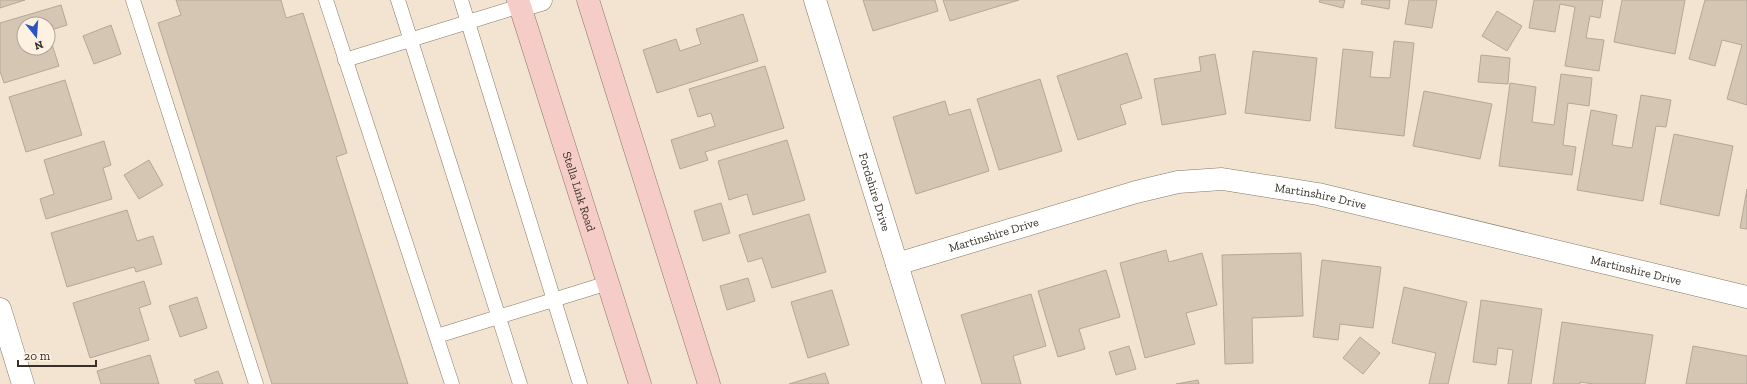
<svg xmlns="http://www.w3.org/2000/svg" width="1747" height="384" font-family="'Zilla Slab',serif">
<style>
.building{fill:#d4c6b3;stroke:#b5a795}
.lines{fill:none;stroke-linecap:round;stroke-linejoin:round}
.lane-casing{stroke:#847766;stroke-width:15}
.street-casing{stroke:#847766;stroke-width:23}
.secondary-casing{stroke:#847766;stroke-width:23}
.lane{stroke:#fff;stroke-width:14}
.street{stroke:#fff;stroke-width:22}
.secondary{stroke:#f6ccc8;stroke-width:22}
.labels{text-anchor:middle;stroke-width:3;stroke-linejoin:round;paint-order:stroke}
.street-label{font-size:12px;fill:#37312a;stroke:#fdf1e2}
</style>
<rect width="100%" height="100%" fill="#f2e4d0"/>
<path class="building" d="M0 0H25L0 8Z
M176 0H281L286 18 303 13 347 153 336 157 408 384H272L158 23 181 15Z
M863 0H935L938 11 873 31Z
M943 0H1019L950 21Z
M1320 0H1345L1343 8 1319 2Z
M1362 0H1390L1389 9 1361 4Z
M1409 0H1437L1432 28 1405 24Z
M1534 0H1603L1600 18 1590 16 1586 38 1604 40 1599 71 1565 66 1575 7 1560 4 1555 32 1529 28Z
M1622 0H1685L1675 54 1614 42Z
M1705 0H1747V105L1727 99 1742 45 1722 40 1715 66 1689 59Z
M61 5 67 25 48 31V24H24V48H48V32L59 66 4 83 0 71V23Z
M1497 11 1522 26 1507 51 1482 36Z
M743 14 758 61 657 93 643 50 676 39 680 51 701 44 696 29Z
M111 25 121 54 94 64 83 36Z
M1394 41 1414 43 1404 136 1335 128 1343 49 1373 52 1370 77 1390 78Z
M1253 51 1317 58 1310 121 1245 113Z
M1127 53 1142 98 1120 105 1126 124 1078 140 1057 76Z
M1215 54 1226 114 1162 125 1154 79 1201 71 1199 57Z
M1481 55 1510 58 1508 84 1478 82Z
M765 66 784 128 705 152 708 160 680 169 671 140 715 126 711 113 698 117 689 89Z
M1561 74 1592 78 1589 106 1568 103 1563 145 1576 147 1572 175 1499 166 1510 83 1536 87 1532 122 1554 125Z
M1040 79 1062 151 999 170 977 99Z
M65 80 82 135 26 152 9 97Z
M1424 91 1492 104 1480 159 1413 146Z
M1641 95 1671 100 1666 127 1656 126 1643 201 1577 190 1591 110 1617 115 1612 145 1632 148Z
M945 101 949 115 970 109 989 171 916 194 893 117Z
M1674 134 1733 146 1719 216 1660 204Z
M787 140 805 200 753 215 747 194 729 200 718 161Z
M104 141 111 165 103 168 112 199 46 219 40 199 54 194 44 160Z
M149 160 163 185 139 199 124 175Z
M1747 189V229L1740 228Z
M721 203 730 233 703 241 694 211Z
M127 210 137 241 153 236 162 264 136 272 134 267 67 287 51 233Z
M809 214 826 272 772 288 762 258 748 262 739 235Z
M1166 250 1169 262 1202 253 1217 305 1186 313 1195 344 1145 358 1120 263Z
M1301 253 1303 316 1252 318 1253 363 1225 364 1222 255Z
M1322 260 1381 267 1373 328 1340 324 1338 340 1313 337Z
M1106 270 1120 317 1079 329 1085 349 1058 357 1038 291Z
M748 278 755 301 727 310 720 286Z
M144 281 151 304 139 308 149 340 90 358 73 303Z
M1404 287 1467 302 1448 384H1429L1436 353 1392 343Z
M832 290 849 345 808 358 791 302Z
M1031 294 1046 346 1013 356 1021 384H982L961 315Z
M197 297 207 328 180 337 169 306Z
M1481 300 1542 309 1531 384H1508L1513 350 1498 348 1496 365 1473 362Z
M1562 322 1653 335 1645 384H1594L1580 382V384H1553Z
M1360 337 1380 353 1363 374 1343 358Z
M1129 346 1136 369 1116 375 1109 352Z
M1693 346 1747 356V384H1686Z
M150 355 159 384H101L97 371Z
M218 371 223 384H196L194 380Z
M825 373 829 384H789Z
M1198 380 1199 384H1176Z"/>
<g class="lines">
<defs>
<path id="lane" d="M133 0 256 384
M326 0 452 384
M398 0 520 384
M461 0 580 384
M345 60 520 6
M437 336 608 283"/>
<g id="street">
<path id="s1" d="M815 0 934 384"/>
<path d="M520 6 541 0"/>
<path id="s2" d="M897 264 1136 192 1178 182 1222 179 1318 194 1747 297"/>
<path d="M0 309 23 384"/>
</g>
<g id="secondary">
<path id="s3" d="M518 0 640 384"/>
<path d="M588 0 709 384"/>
</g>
</defs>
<use href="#lane" class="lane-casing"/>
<use href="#street" class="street-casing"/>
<use href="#secondary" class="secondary-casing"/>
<use href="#lane" class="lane"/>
<use href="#street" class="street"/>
<use href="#secondary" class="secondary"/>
</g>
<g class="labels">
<g class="street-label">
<text dy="4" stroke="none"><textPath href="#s3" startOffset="201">Stella Link Road</textPath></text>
<text dy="4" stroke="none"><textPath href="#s1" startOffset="201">Fordshire Drive</textPath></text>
<text dy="4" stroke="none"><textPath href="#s2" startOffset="437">Martinshire Drive</textPath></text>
<text dy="4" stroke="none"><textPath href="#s2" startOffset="101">Martinshire Drive</textPath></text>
<text dy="4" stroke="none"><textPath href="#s2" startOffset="761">Martinshire Drive</textPath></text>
</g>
</g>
<g transform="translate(36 36) rotate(163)"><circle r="19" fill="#fdf1e2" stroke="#aea498"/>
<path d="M0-3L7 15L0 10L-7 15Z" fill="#2c53c3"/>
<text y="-6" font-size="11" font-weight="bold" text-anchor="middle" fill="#37312a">N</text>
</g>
<path d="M18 360v6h78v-6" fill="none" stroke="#37312a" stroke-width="2"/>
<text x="24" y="360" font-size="12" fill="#37312a" stroke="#fdf1e2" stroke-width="3" paint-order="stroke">20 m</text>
</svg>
